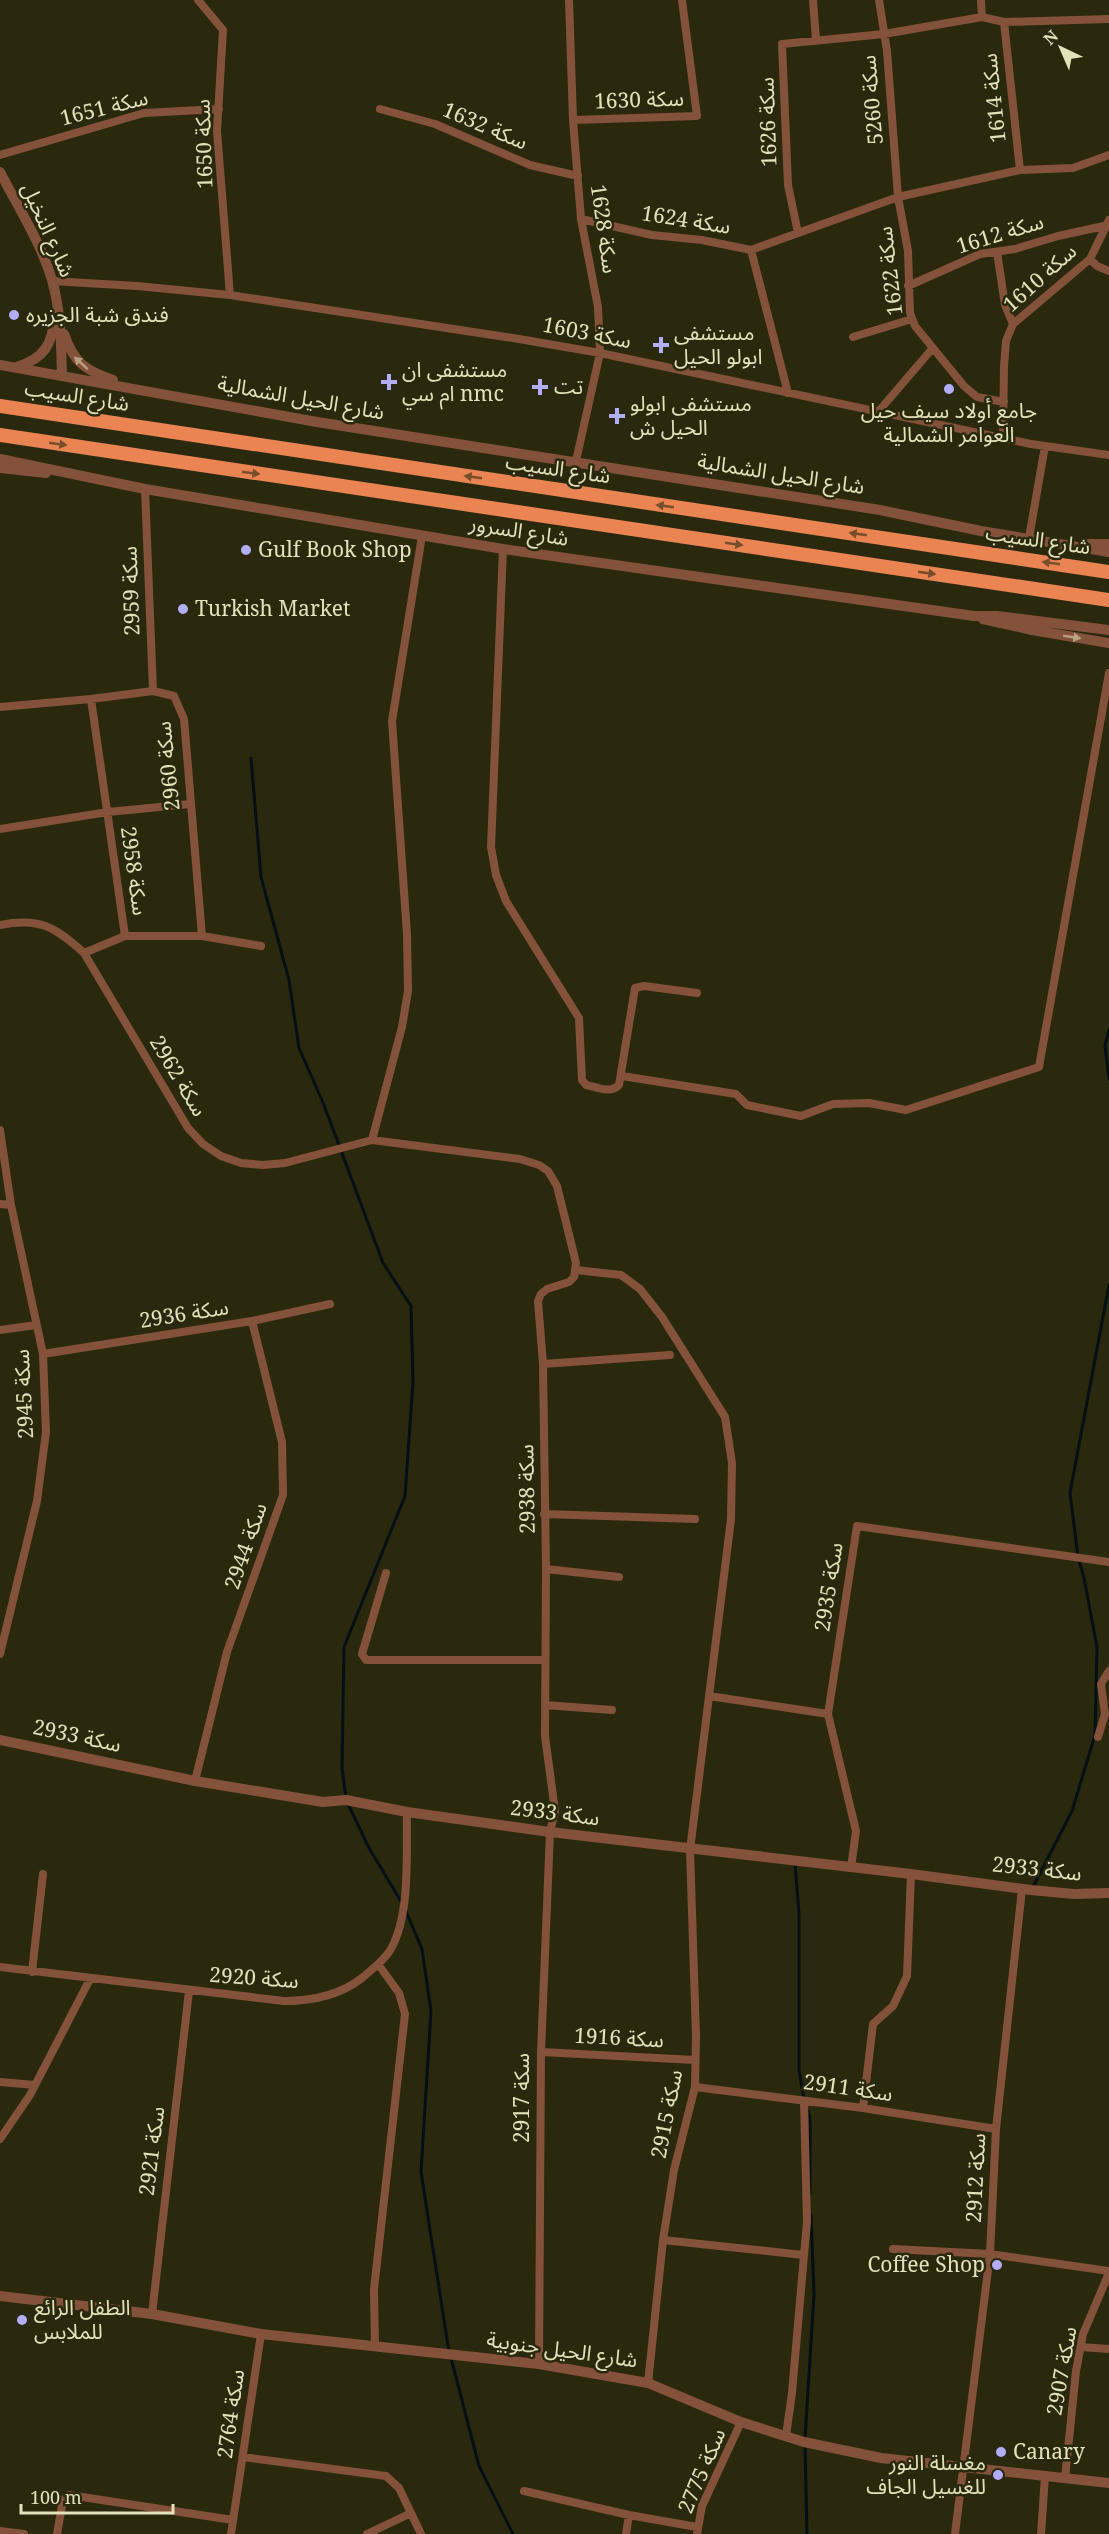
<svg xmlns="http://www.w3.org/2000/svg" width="1109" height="2534" font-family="'Noto Serif','Noto Sans Arabic',serif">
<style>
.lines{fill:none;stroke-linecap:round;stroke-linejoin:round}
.stream{stroke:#041015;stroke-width:3}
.minor{stroke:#84523a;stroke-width:8}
.tertiary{stroke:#84523a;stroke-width:10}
.trunk{stroke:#ea8553;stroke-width:14}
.oneway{fill:#b8a180}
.oneway2{fill:#774e2a}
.poi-dot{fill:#b1adfa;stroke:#2a290e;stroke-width:2}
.labels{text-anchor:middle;stroke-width:5;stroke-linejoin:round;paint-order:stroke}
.street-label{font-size:21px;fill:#e3e2ba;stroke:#2a290e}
.poi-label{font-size:21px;fill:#e3e2ba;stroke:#2a290e;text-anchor:start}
</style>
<rect width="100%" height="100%" fill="#2a290e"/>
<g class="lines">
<path class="stream" d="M251 758 261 877 289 980 299 1048 324 1105 383 1263 411 1306 413 1382 405 1496 344 1647 342 1768 346 1798
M1109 1030 1105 1045 1109 1079
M348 1804 369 1848 402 1903
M795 1863 799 1914V2070L804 2099
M1032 1889 1072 1811 1095 1735 1097 1647 1084 1578 1078 1557 1070 1493 1109 1285
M405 1909 422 1949 431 2011 421 2172 449 2352
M808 2111 810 2118V2194
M451 2358 479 2466 513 2534
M805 2439 814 2294 811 2215
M805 2446 807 2534"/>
<path class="minor" d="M198 0 223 30 217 131 230 295
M569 0 573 120 581 219 598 307 600 353 576 461
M813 0 816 40
M879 0 887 51 898 197 908 251 910 313 915 326 964 386 977 397 1004 402
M981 0 982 17
M1004 22 1020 170
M380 109 435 124 530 165 578 176
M573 120 697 116 682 0
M0 155 144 113 219 109
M581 219 652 235 702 240 751 250 898 197 1020 170 1073 168 1109 155
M798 233 788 185 782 44 884 34 982 17 1004 22 1109 19
M751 250 788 393
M997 252 1005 305 1013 324
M1090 259 1097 266 1109 271
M52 281 137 286 230 295 519 339 600 353 1031 444 1109 455
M908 286 980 254 1015 249 1058 236 1104 226
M853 337 912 319
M878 412 932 349
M1003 438 1004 366 1006 341 1013 324 1090 259 1109 220
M145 489 153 691
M1029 538 1045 446
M503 549 491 847 496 875 506 901 579 1018 582 1080 586 1085C596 1087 611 1094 619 1085L635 988 644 986 697 993
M91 699 125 936
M0 707 91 699 153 691 174 696 184 719 202 936
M0 829 108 812 190 804
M0 925C40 917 55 927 84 953L188 1128 203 1144 221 1156 241 1163 263 1165 285 1163 372 1140 520 1159 539 1165 548 1171 557 1186 576 1263 574 1277 569 1282 547 1289 541 1294 538 1301 543 1364 546 1569 545 1736 555 1811 550 1832 541 2052 539 2364
M84 953 125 936H202L261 946
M622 1076 736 1094 747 1105 801 1116 833 1104 869 1103 906 1110 1039 1067 1109 673
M0 1130 11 1205 43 1354 46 1432 37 1501 0 1654
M372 1140 402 1027 408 991 407 934 392 721 422 536
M0 1204 11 1205
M576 1270 621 1275 640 1289 662 1317 725 1417 732 1463 731 1519 690 1850 696 2036 695 2087 674 2170 663 2240 648 2383
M0 1330 36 1325
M43 1354 252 1321 330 1304
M543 1364 670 1355
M544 1514 695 1519
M546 1569 619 1577
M386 1573 362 1654 366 1660H544
M709 1696 828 1714
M545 1705 612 1710
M1098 1737 1105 1714 1101 1684 1109 1671
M195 1781 227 1652 283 1495 282 1442 252 1321
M851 1868 856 1831 828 1714 857 1526 1109 1562
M0 1967 284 2001C312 2001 339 1996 362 1978 372 1969 384 1961 391 1949 411 1913 406 1852 407 1812
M32 1972 43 1874
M541 2052 695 2060
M0 2082 35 2085
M695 2087 863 2108 996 2129
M804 2101 807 2222 804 2255
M863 2108 873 2024 893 2006 907 1976 911 1874
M0 2139 30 2095 90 1979
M663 2240 804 2255 792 2393 786 2436
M893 2249 990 2254 1109 2271
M152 2314 189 1991
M375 2347 374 2289 405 2014 399 1993 378 1964
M1081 2347 1109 2349
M243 2457 386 2476 399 2488 421 2534
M1065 2478 1076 2371 1083 2334 1109 2273
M524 2491 629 2515 697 2527
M0 2531 24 2534
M57 2534 63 2500 69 2495 233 2520
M231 2534 261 2334
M367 2534 411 2513
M626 2534 629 2515
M697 2534 702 2506 741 2422
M955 2534 990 2254 996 2129 1022 1889
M1041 2534 1045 2476"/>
<path class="tertiary" d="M0 172C18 207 41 243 52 280 61 311 61 344 62 376
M64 334C74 363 85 370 113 380
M0 365 317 422 880 510 981 531 1109 552
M17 367C45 358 52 344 55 317
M0 459 145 489 503 549 974 616H997L1109 630
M0 468 46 473
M1089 544H1109
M983 619 1032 630 1109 643
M0 1740 195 1781 323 1802 346 1800 407 1812 550 1832 911 1874 1031 1890 1074 1894 1109 1893
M0 2296 152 2314 261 2334 539 2364 648 2383 741 2422 804 2442 881 2458 1109 2483"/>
<path class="trunk" d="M0 406 1109 572
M0 435 1109 600"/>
</g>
<defs><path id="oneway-solid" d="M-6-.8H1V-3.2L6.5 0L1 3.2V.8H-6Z" transform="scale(1.5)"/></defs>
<g class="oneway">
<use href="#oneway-solid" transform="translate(81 363) rotate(-138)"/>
<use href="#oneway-solid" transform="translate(1072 637) rotate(9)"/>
</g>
<g class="oneway2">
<use href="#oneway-solid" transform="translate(58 444) rotate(8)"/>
<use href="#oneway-solid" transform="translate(251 473) rotate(8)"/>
<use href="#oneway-solid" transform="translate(473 477) rotate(-172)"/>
<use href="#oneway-solid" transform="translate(665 506) rotate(-172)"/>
<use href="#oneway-solid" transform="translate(858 534) rotate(-172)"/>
<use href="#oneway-solid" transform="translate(734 544) rotate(8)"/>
<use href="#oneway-solid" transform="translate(1051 563) rotate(-172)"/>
<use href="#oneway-solid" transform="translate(927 573) rotate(8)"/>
</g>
<g class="poi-dot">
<circle cx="14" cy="315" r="6"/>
<path d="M658 336h6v6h6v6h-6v6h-6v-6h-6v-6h6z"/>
<path d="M386 373h6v6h6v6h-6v6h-6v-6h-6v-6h6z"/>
<path d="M537 378h6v6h6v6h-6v6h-6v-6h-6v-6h6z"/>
<circle cx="949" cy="389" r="6"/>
<path d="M614 407h6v6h6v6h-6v6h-6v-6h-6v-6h6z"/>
<circle cx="246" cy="550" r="6"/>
<circle cx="183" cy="609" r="6"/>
<circle cx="997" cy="2265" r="6"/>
<circle cx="22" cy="2320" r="6"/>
<circle cx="1001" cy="2452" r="6"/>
<circle cx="998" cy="2475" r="6"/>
</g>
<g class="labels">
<g class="street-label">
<text transform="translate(994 98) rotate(-96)" y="7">سكة 1614</text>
<text transform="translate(639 100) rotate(-2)" y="7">سكة 1630</text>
<text transform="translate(872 100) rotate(-95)" y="7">سكة 5260</text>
<text transform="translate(104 108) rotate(-14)" y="7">سكة 1651</text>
<text transform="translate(768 122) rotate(-92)" y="7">سكة 1626</text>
<text transform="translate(485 126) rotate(23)" y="7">سكة 1632</text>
<text transform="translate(204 144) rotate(-92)" y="7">سكة 1650</text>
<text transform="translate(686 220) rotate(9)" y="7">سكة 1624</text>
<text transform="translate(604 229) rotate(82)" y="7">سكة 1628</text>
<text transform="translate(48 230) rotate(66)" y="7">شارع النخيل</text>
<text transform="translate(1000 234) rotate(-17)" y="7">سكة 1612</text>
<text transform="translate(890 271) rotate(-97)" y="7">سكة 1622</text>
<text transform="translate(1040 278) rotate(-42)" y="7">سكة 1610</text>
<text transform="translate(587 333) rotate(11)" y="7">سكة 1603</text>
<text transform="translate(77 396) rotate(9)" y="7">شارع السيب</text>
<text transform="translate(301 398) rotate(10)" y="7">شارع الحيل الشمالية</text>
<text transform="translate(558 469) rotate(8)" y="7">شارع السيب</text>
<text transform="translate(781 474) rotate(9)" y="7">شارع الحيل الشمالية</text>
<text transform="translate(519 531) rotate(9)" y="7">شارع السرور</text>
<text transform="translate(1038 540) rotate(8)" y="7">شارع السيب</text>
<text transform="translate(131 591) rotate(-92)" y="7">سكة 2959</text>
<text transform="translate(168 766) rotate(-96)" y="7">سكة 2960</text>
<text transform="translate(134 871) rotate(82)" y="7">سكة 2958</text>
<text transform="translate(178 1076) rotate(59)" y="7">سكة 2962</text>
<text transform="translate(184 1314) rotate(-9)" y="7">سكة 2936</text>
<text transform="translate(24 1394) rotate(-93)" y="7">سكة 2945</text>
<text transform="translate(527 1489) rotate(-91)" y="7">سكة 2938</text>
<text transform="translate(246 1546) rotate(-71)" y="7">سكة 2944</text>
<text transform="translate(829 1587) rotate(-81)" y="7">سكة 2935</text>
<text transform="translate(77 1736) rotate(12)" y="7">سكة 2933</text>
<text transform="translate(555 1813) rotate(7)" y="7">سكة 2933</text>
<text transform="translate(1037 1869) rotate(6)" y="7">سكة 2933</text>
<text transform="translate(254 1978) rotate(4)" y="7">سكة 2920</text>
<text transform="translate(619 2038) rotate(3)" y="7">سكة 1916</text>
<text transform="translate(848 2088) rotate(8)" y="7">سكة 2911</text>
<text transform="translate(522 2098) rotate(-90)" y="7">سكة 2917</text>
<text transform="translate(667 2114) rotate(-79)" y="7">سكة 2915</text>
<text transform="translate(152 2151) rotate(-83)" y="7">سكة 2921</text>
<text transform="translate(976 2178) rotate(-87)" y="7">سكة 2912</text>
<text transform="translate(562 2350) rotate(8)" y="7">شارع الحيل جنوبية</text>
<text transform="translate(1062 2371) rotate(-80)" y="7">سكة 2907</text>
<text transform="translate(231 2414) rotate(-82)" y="7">سكة 2764</text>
<text transform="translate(702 2471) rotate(-67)" y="7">سكة 2775</text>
</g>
<g class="poi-label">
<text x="26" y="322">فندق شبة الجزيره</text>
<text x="674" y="340">مستشفى<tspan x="674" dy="24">ابولو الحيل</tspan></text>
<text x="402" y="377">مستشفى ان<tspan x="402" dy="24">ام سي nmc</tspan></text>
<text x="554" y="394">تت</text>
<text x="630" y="411">مستشفى ابولو<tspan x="630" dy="24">الحيل ش</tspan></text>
<text x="949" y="418" text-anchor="middle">جامع أولاد سيف حيل<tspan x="949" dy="24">العوامر الشمالية</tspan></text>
<text x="258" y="557">Gulf Book Shop</text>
<text x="195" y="616">Turkish Market</text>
<text x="985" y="2272" text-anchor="end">Coffee Shop</text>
<text x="34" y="2315">الطفل الرائع<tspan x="34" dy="24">للملابس</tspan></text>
<text x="1013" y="2459">Canary</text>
<text x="986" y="2470" text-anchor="end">مغسلة النور<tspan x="986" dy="24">للغسيل الجاف</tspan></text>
</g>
</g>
<g transform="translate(1061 48) rotate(316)" stroke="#2a290e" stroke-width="4.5" paint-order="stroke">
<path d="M0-4.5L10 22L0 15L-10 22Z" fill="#e3e2ba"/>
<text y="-9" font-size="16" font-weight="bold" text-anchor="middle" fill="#e3e2ba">N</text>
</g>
<path d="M21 2504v9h152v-9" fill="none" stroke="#e3e2ba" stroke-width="3"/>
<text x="30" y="2504" font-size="18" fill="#e3e2ba" stroke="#2a290e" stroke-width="4.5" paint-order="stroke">100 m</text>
</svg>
